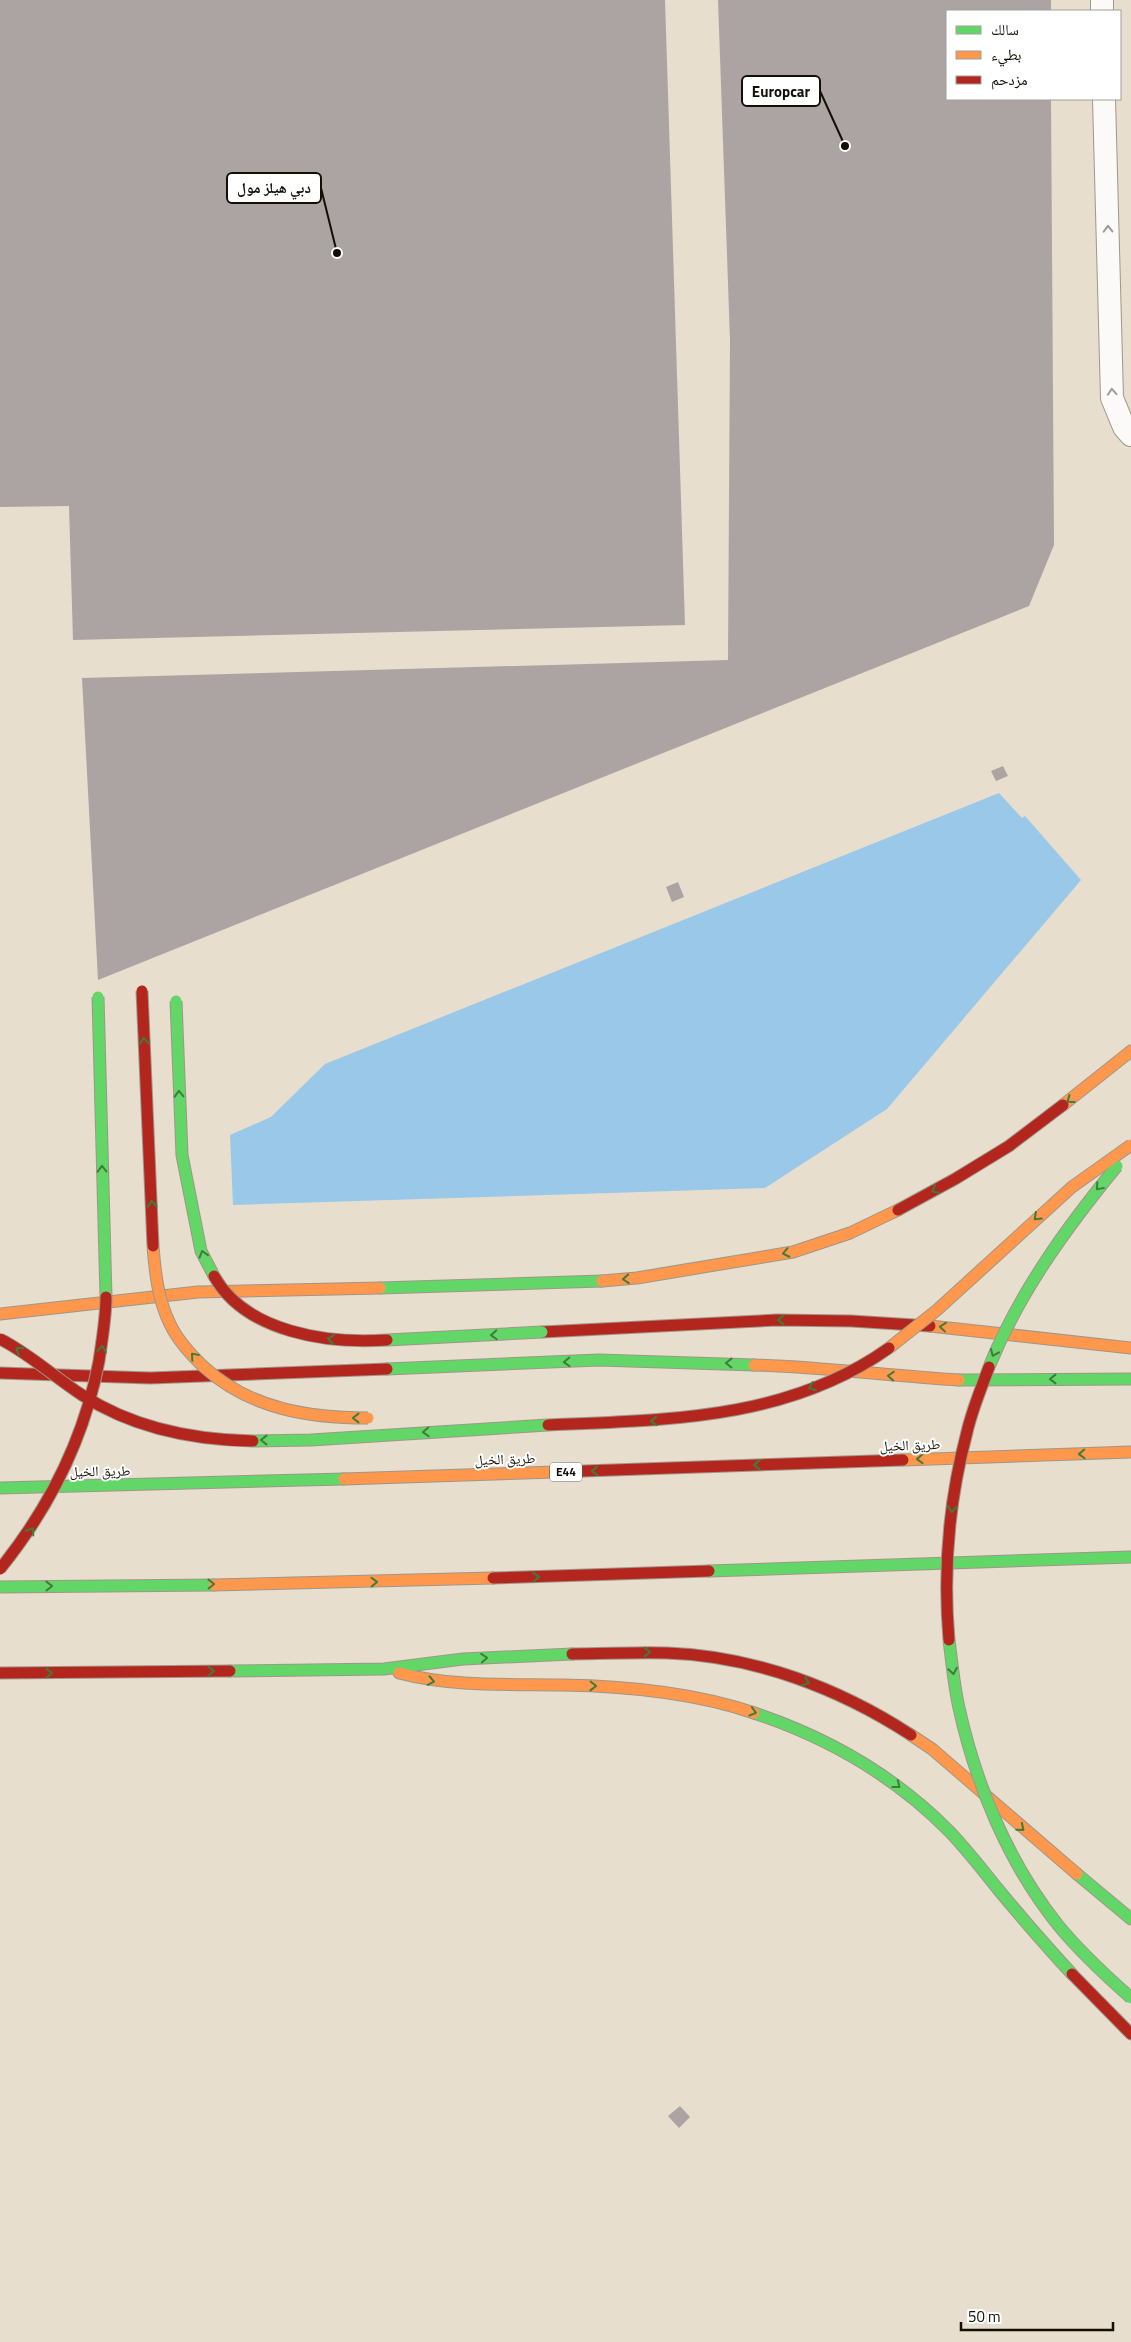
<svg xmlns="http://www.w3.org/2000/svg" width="1131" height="2342" font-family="'Titillium Web','Noto Naskh Arabic',sans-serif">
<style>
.water{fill:#99c8e8}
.building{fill:#aba4a2}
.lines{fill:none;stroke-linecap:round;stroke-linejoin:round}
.street-casing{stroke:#9e978a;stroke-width:24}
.fast-casing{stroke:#9e978a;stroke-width:13}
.slow-casing{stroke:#9e978a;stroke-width:13}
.jam-casing{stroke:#9e978a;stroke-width:13}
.street{stroke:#fbfaf8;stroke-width:22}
.fast{stroke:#63d668;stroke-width:11}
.slow{stroke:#ff974d;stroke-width:11}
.jam{stroke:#b3261e;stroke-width:11}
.fast-bridge-casing{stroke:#9e978a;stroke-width:13;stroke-linecap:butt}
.slow-bridge-casing{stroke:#9e978a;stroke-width:13;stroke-linecap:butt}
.jam-bridge-casing{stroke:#9e978a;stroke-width:13;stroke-linecap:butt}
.fast-bridge{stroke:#63d668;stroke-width:11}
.slow-bridge{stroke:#ff974d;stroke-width:11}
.jam-bridge{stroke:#b3261e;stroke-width:11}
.oneway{stroke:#9f9c97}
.oneway2{stroke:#3f7c3b}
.labels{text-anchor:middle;stroke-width:4;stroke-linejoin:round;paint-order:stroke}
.shield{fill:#fff;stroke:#5a5750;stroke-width:1}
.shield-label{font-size:12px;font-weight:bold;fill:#140f05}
.street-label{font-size:14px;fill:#140f05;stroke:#fff}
.leader{fill:none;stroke:#140f05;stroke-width:2}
.callout-dot{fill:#140f05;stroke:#fff;stroke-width:2}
.callout{fill:#fff;stroke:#140f05;stroke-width:2}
.callout-label{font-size:15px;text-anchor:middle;font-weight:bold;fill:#140f05}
</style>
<rect width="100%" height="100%" fill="#e7decd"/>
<path class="water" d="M999 793 1022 818 1025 816 1081 880 887 1109 765 1188 233 1205 230 1135 271 1117 325 1064Z"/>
<path class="building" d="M0 0H665L685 625 73 640 69 506 0 507Z
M718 0H1051V11H947V99H1051L1054 545 1029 606 98 980 82 678 728 660 730 340Z
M1003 766 1008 776 996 781 991 771Z
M678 882 684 897 672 902 666 887Z
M680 2106 690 2117 679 2128 668 2116Z"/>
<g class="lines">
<defs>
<path id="street" d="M1102 0V11
M1104 99 1112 398 1124 427 1131 435"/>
<path id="fast" d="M380 1288 602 1281
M387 1369 599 1360 754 1365
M959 1380 1131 1379
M0 1488 344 1479
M709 1571 1131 1557
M0 1587 214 1585
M230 1671 384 1669 463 1659 572 1654
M754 1713C829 1738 895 1776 950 1832 967 1850 982 1869 997 1888 1021 1917 1046 1946 1072 1974
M1077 1874 1131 1919"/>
<path id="slow" d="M1063 1105 1131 1051
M602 1281 637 1278 793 1252 850 1233 898 1210
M0 1314 198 1292 380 1288
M930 1326 1131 1348
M754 1365C823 1367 891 1376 959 1380
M903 1460 1131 1452
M344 1479 555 1472
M214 1585 493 1578
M399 1673C452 1687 508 1684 562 1685 627 1686 693 1692 754 1713
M911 1735 932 1749 1077 1874"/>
<path id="jam" d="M898 1210 955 1179 1009 1146 1063 1105
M542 1332 777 1320 851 1321 930 1326
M0 1373 150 1378 387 1369
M555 1472 903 1460
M493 1578 709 1571
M572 1654C604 1654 636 1652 667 1653 754 1656 839 1688 911 1735
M0 1673 230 1671
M1072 1974 1131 2034"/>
</defs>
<use href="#street" class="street-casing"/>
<use href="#fast" class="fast-casing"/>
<use href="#slow" class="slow-casing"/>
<use href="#jam" class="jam-casing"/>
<use href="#street" class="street"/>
<use href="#fast" class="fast"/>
<use href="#slow" class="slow"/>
<use href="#jam" class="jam"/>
<defs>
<path id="fast-bridge" d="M98 997 106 1297
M176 1001 182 1155 201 1251 214 1276
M387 1340 542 1332
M989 1367C1019 1293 1066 1228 1117 1166
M253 1441 311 1440 548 1425
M949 1640C952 1663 954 1686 959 1708 976 1785 1009 1864 1058 1925 1080 1952 1105 1975 1131 1998"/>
<path id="slow-bridge" d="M153 1246C155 1272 158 1300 170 1324 178 1341 191 1355 205 1368 251 1409 309 1418 368 1418
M889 1348 937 1310 1072 1187 1131 1145"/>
<path id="jam-bridge" d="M142 991 153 1246
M214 1276C246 1333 329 1344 387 1340
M0 1339C30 1354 54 1377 82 1395 133 1428 193 1440 253 1441
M548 1425C666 1420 788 1420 889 1348
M0 1569C50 1507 84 1440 99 1361 102 1340 106 1318 106 1297
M949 1640C943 1571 949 1500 967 1432 972 1410 981 1389 989 1367"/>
</defs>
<use href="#fast-bridge" class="fast-bridge-casing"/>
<use href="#slow-bridge" class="slow-bridge-casing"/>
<use href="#jam-bridge" class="jam-bridge-casing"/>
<use href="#fast-bridge" class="fast-bridge"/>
<use href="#slow-bridge" class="slow-bridge"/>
<use href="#jam-bridge" class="jam-bridge"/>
</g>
<defs><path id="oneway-chevron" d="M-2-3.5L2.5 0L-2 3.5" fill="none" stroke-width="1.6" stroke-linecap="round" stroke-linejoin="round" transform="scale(1.25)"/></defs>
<g class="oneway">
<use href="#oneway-chevron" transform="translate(1108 229) rotate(-91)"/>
<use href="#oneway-chevron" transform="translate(1112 392) rotate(-94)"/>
</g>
<g class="oneway2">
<use href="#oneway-chevron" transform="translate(144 1041) rotate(-93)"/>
<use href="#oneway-chevron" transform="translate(179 1094) rotate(-92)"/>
<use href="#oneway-chevron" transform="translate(1070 1100) rotate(144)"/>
<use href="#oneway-chevron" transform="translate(102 1169) rotate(-91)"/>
<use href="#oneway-chevron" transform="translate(1099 1187) rotate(130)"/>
<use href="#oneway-chevron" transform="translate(935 1190) rotate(151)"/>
<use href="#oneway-chevron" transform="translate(152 1204) rotate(-93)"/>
<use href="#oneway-chevron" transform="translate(1037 1217) rotate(137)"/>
<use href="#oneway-chevron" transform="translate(786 1253) rotate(168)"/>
<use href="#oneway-chevron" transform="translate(203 1254) rotate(-107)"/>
<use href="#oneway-chevron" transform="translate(626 1279) rotate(176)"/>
<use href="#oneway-chevron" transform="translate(781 1320) rotate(179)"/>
<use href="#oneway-chevron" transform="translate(943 1327) rotate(-174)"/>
<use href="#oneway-chevron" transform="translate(494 1335) rotate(177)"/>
<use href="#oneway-chevron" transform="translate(331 1339) rotate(-172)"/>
<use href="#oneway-chevron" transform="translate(102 1349) rotate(-82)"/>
<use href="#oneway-chevron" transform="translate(19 1350) rotate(-146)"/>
<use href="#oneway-chevron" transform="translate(994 1353) rotate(113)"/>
<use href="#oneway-chevron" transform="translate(194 1356) rotate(-131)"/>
<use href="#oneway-chevron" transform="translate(567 1362) rotate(178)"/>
<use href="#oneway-chevron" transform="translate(729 1363) rotate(-179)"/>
<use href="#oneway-chevron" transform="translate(891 1376) rotate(-176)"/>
<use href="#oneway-chevron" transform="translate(1053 1379) rotate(180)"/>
<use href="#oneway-chevron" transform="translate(812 1387) rotate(159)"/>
<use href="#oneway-chevron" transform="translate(356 1418) rotate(180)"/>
<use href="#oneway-chevron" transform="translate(654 1421) rotate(178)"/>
<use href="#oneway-chevron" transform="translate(426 1432) rotate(177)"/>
<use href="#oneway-chevron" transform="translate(264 1440) rotate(-180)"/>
<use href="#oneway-chevron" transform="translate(1082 1454) rotate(178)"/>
<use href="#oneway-chevron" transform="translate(920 1459) rotate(178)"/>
<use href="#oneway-chevron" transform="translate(757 1465) rotate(178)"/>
<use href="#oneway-chevron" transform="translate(595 1471) rotate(178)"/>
<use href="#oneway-chevron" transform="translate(952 1509) rotate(97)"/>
<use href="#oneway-chevron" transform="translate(31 1531) rotate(-57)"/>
<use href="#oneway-chevron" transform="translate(536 1577) rotate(-2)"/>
<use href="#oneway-chevron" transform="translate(374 1582) rotate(-2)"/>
<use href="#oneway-chevron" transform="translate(211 1584) rotate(-1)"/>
<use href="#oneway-chevron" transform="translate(49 1586) rotate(-1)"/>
<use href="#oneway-chevron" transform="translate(647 1652)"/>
<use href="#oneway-chevron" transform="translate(484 1658) rotate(-4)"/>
<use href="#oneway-chevron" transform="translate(211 1671) rotate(-1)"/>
<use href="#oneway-chevron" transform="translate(953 1671) rotate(81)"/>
<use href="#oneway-chevron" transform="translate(49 1673) rotate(-1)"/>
<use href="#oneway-chevron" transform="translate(431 1681) rotate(11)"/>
<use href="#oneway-chevron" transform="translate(806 1682) rotate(21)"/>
<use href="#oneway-chevron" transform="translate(593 1686) rotate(1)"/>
<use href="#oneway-chevron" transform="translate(753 1712) rotate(17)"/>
<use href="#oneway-chevron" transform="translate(897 1785) rotate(38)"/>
<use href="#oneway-chevron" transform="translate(1021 1828) rotate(40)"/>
</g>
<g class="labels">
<rect class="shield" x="550" y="1462.5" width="32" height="19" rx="4"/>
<g class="shield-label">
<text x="566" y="1476">E44</text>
</g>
<g class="street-label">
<text transform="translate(910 1445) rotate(-2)" y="5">طريق الخيل</text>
<text transform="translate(505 1459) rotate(-2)" y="5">طريق الخيل</text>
<text transform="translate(100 1471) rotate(-1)" y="5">طريق الخيل</text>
</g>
</g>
<path class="leader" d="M845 146L820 91M337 253L321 188"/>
<g class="callout-dot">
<circle cx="845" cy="146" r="5"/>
<circle cx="337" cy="253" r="5"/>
</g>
<g class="callout">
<rect x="742" y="76" width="78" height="30" rx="5"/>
<rect x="227" y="173" width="94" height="30" rx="5"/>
</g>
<g class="callout-label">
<text x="781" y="97">Europcar</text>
<text x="274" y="193">دبي هيلز مول</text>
</g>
<rect x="946" y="10" width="175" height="90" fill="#ffffff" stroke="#a19f9b"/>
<rect x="956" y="26" width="25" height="8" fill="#63d668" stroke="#a19f9b"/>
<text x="991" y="35" font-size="15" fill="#140f05">سالك</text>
<rect x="956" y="51" width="25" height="8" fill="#ff974d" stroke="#a19f9b"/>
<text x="991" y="60" font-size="15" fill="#140f05">بطيء</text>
<rect x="956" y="76" width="25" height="8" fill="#b3261e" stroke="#a19f9b"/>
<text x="991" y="85" font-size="15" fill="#140f05">مزدحم</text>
<path d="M961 2322v8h152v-8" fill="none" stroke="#140f05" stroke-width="2.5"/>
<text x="968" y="2322" font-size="15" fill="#140f05" stroke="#ffffff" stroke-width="4" paint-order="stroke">50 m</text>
</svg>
